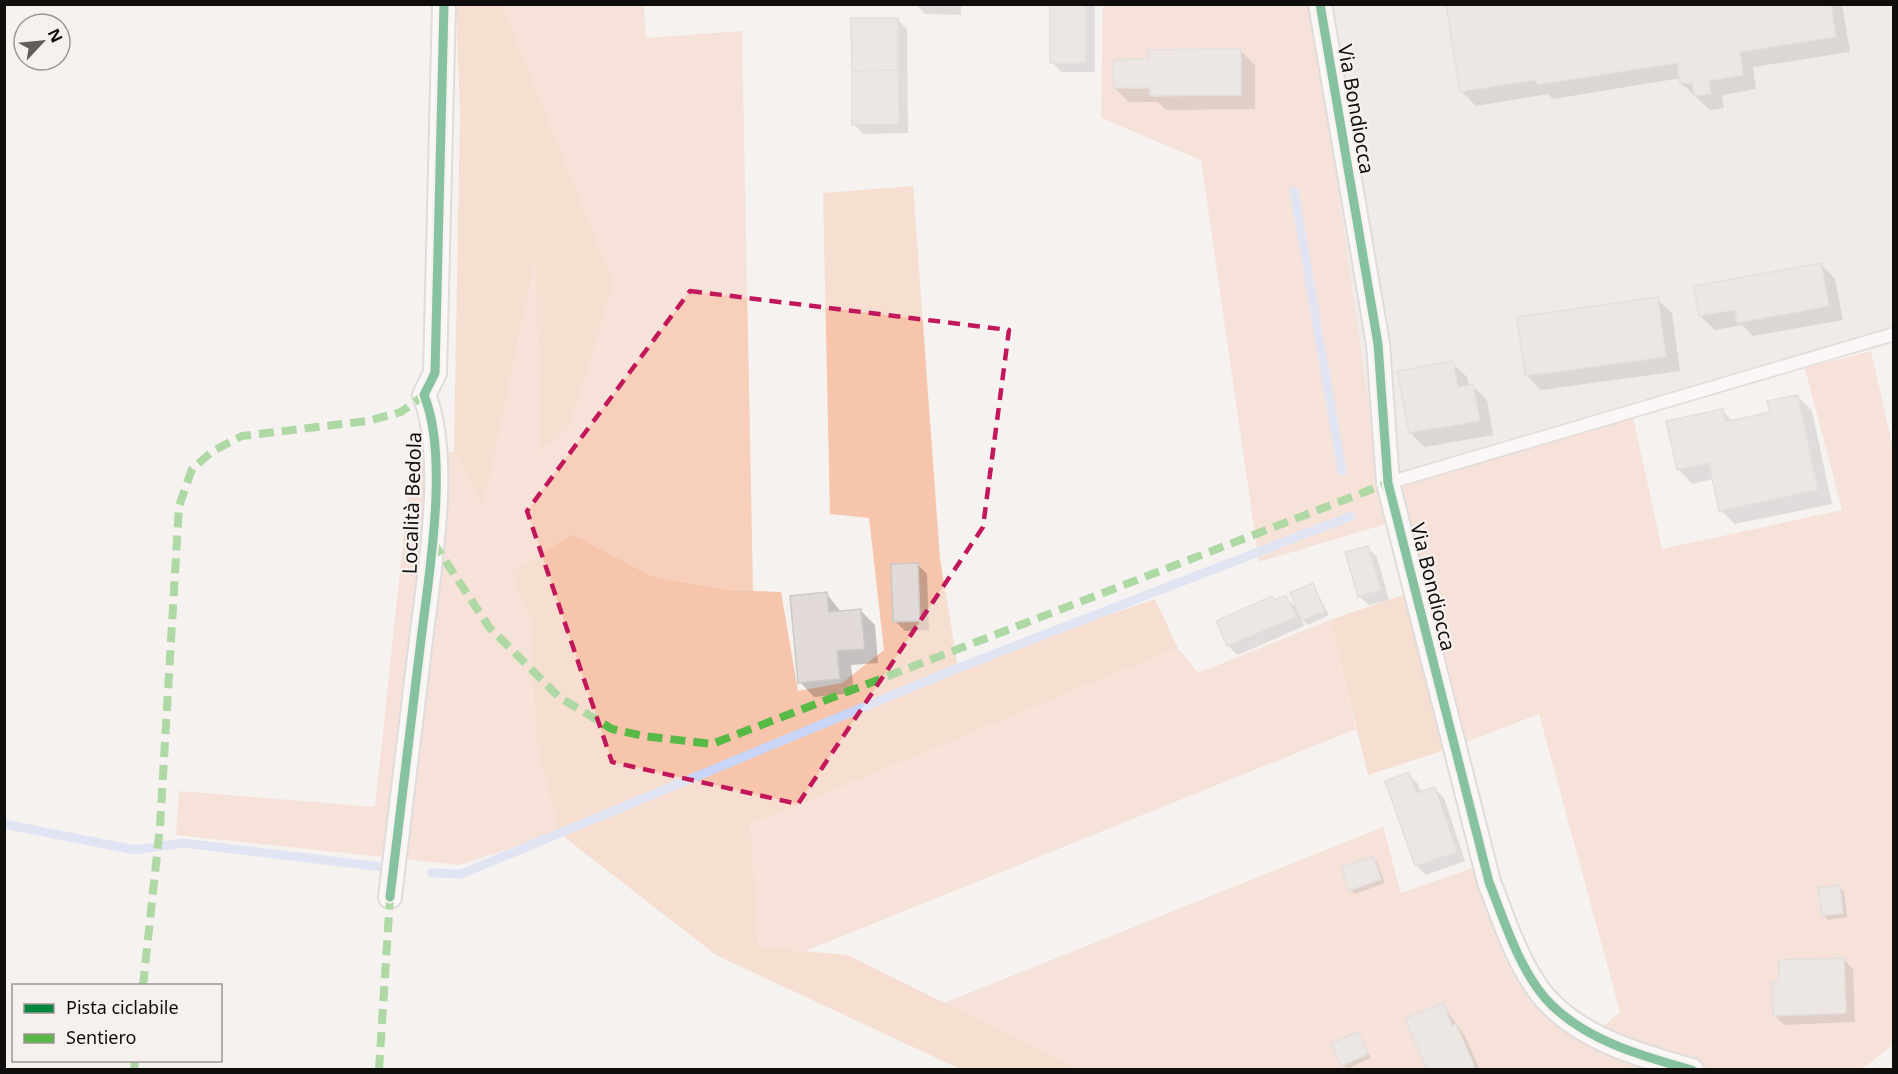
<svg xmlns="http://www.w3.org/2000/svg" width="1898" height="1074" font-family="'Noto Sans',sans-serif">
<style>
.built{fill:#ebe2de}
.green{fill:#f7cfba}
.forest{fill:#f7c5ab}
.shadow{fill:#0003}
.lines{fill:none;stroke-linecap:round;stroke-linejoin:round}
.stream{stroke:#c8d5f6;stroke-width:9}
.building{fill:#e2dad6;stroke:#cbc9c8;stroke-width:1.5}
.lane-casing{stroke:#c3c1c0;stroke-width:15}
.street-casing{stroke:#c3c1c0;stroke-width:26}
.lane{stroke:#fefdfd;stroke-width:12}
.street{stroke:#fefdfd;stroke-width:22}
.quiet{stroke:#58b947;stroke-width:8;stroke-dasharray:15 8;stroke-linecap:butt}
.cycleway-casing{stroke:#f7f1ee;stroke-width:13}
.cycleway{stroke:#00873e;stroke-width:9}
.marked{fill:none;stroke:#c2185b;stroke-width:4.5;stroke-dasharray:12 8;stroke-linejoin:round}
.labels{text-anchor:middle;stroke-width:4.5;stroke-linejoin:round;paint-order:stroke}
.street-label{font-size:20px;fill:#100e0d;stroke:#f7f1ee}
</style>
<rect width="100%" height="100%" fill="#f5f2f0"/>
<path class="built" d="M1312 5H1893V344L1632 412 1380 485Z"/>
<path class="green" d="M503 5H644L646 38 742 31 753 591 728 590 652 576 572 534 512 573 530 621 536 744 559 833 459 865 176 835 179 791 375 807 413 448 454 452 483 507 537 255 614 282Z
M1103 5H1312L1380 485 1632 412 1662 549 1842 510 1805 368 1871 351 1894 453V1044L1862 1069H1065L944 1003 1383 827 1401 893 1473 868 1518 980 1597 1031 1620 1012 1539 714 1448 749 1389 523 1259 562 1201 160 1101 118Z
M1330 620 1356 729 805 951 759 948 749 827 1178 648 1198 673Z"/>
<path class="forest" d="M456 5H503L614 282 570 426 541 451 536 259 483 508 454 452 460 112Z
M913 186 940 559 958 667 1155 599 1178 648 750 826 759 947 848 955 1077 1069H960L716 955 559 833 536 744 530 621 511 573 572 534 652 576 728 590 781 592 798 691 842 683 884 650 869 518 830 514 823 193Z
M1409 593 1448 749 1368 775 1330 620Z"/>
<path class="shadow" d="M916 4H961V15L925 14Z
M1052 4H1095V72H1061L1052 62Z
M1448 4H1842L1850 52 1753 67 1756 89 1722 95 1724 108 1710 110 1682 84 1681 78 1553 99 1548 94 1476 106 1461 91Z
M897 19 907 29 908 133 863 134 854 124Z
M1240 50 1255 65V109L1166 110 1158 102H1129L1115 88 1149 61Z
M1821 264 1835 279 1843 320 1753 336 1742 325 1715 330 1700 316Z
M1657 299 1672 313 1680 371 1541 390 1526 375Z
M1452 363 1467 377 1469 387 1473 386 1487 400 1493 435 1425 447 1410 433Z
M1797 396 1812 411 1832 504 1735 524 1721 510 1714 479 1692 484 1678 469 1722 410 1733 422 1771 413Z
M1368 548 1377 557 1389 600 1369 605 1359 596Z
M917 564 927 574 929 630 905 631 895 621Z
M1313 585 1329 615 1308 625 1301 618 1304 626 1238 655 1228 646 1218 622 1272 598 1275 601 1286 597 1298 609Z
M827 594 841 612 860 610 875 625 878 663 851 665 854 693 814 697 800 682Z
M1408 774 1418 784 1421 793 1434 788 1444 798 1465 861 1426 875 1416 865Z
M1372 858 1377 862 1385 883 1355 894 1350 890Z
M1839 887 1844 891 1847 917 1828 920 1824 915Z
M1844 959 1853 969 1855 1022 1784 1025 1774 1015Z
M1442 1004 1465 1036 1480 1070H1428Z
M1357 1034 1371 1058 1347 1069 1343 1065Z"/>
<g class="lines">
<path class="stream" d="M1294 191 1342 471
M4 824 135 850 183 843 382 867
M432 873 461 874 958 668 1351 516"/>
</g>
<path class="building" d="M1050 4H1086V63H1050Z
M1446 4H1831L1836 37 1740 52 1743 75 1709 81 1711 94 1694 96 1692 83 1680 84 1677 63 1537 85 1536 80 1460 92Z
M851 18H898V70L852 71Z
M1241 49V95L1150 96V88H1114L1113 60 1148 59V50Z
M898 70 899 124 852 125V71Z
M1821 263 1829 306 1737 323 1735 310 1699 316 1694 286Z
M1658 297 1666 357 1525 376 1517 317Z
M1453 361 1458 387 1473 384 1480 421 1409 433 1397 371Z
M1798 395 1818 490 1719 511 1709 463 1677 470 1666 421 1723 409 1725 422 1770 412 1767 401Z
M1368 546 1381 590 1358 597 1345 552Z
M918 563 920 621 893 622 891 564Z
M1313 583 1325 611 1302 621 1290 593Z
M827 592 829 612 861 609 865 649 837 651 840 679 798 683 790 596Z
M1286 595 1296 617 1227 646 1216 621 1272 596 1274 600Z
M1409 772 1416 793 1435 787 1457 852 1415 866 1385 781Z
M1373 856 1381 879 1349 891 1341 868Z
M1840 885 1843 913 1822 916 1818 888Z
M1844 958 1846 1013 1773 1016 1772 982 1779 981V960Z
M1443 1003 1452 1026 1456 1024 1475 1068 1427 1070 1405 1019Z
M1358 1032 1368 1054 1341 1066 1331 1044Z"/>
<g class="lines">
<defs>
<path id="lane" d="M1388 483 1894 334"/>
<path id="street" d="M1320 4 1378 344 1388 483 1489 882C1504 920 1518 966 1545 998 1581 1039 1641 1056 1692 1070
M390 897C400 814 410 731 420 648 428 579 450 459 424 395L435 373 444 4"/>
</defs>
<use href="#lane" class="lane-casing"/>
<use href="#street" class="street-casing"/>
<use href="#lane" class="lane"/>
<use href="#street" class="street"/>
<path class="quiet" d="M433 542 489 627 559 697 612 729 644 736 712 744 1388 483
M143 986 160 826 179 506 192 469 213 451 242 436 368 421 401 412 424 395
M134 1070 135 1060
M379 1070 390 897"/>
<defs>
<path id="cycleway" d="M1320 4 1378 344 1388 483 1489 882C1504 920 1518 966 1545 998 1581 1039 1641 1056 1692 1070
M390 897C400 814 410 731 420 648 428 579 450 459 424 395L435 373 444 4"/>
</defs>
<use href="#cycleway" class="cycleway-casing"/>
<use href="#cycleway" class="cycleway"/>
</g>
<path d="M0 0H1898V1074H0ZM690 291 1009 330 983 527 798 804 612 762 527 511Z" fill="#f5f2f0" fill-opacity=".55" fill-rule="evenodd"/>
<path class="marked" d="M690 291 1009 330 983 527 798 804 612 762 527 511Z"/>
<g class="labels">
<g class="street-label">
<text transform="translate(1356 109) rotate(80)" y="7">Via Bondiocca</text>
<text transform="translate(412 503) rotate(-88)" y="7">Località Bedola</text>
<text transform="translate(1433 587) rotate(76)" y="7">Via Bondiocca</text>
</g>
</g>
<rect width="1898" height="1074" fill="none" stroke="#100e0d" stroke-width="12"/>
<rect x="12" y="984" width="210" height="78" fill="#f7f1ee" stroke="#9b9694" stroke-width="1.5"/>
<rect x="24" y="1004" width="30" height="9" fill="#00873e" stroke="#9b9694" stroke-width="1.5"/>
<text x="66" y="1014" font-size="18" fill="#100e0d">Pista ciclabile</text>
<rect x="24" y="1034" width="30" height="9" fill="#58b947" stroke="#9b9694" stroke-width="1.5"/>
<text x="66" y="1044" font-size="18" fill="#100e0d">Sentiero</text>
<g transform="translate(42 42) rotate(64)"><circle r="28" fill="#f7f1ee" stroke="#9b9694" stroke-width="1.5"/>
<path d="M0-4.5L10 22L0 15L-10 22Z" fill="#605e5c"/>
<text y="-9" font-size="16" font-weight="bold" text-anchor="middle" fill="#100e0d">N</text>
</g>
</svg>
